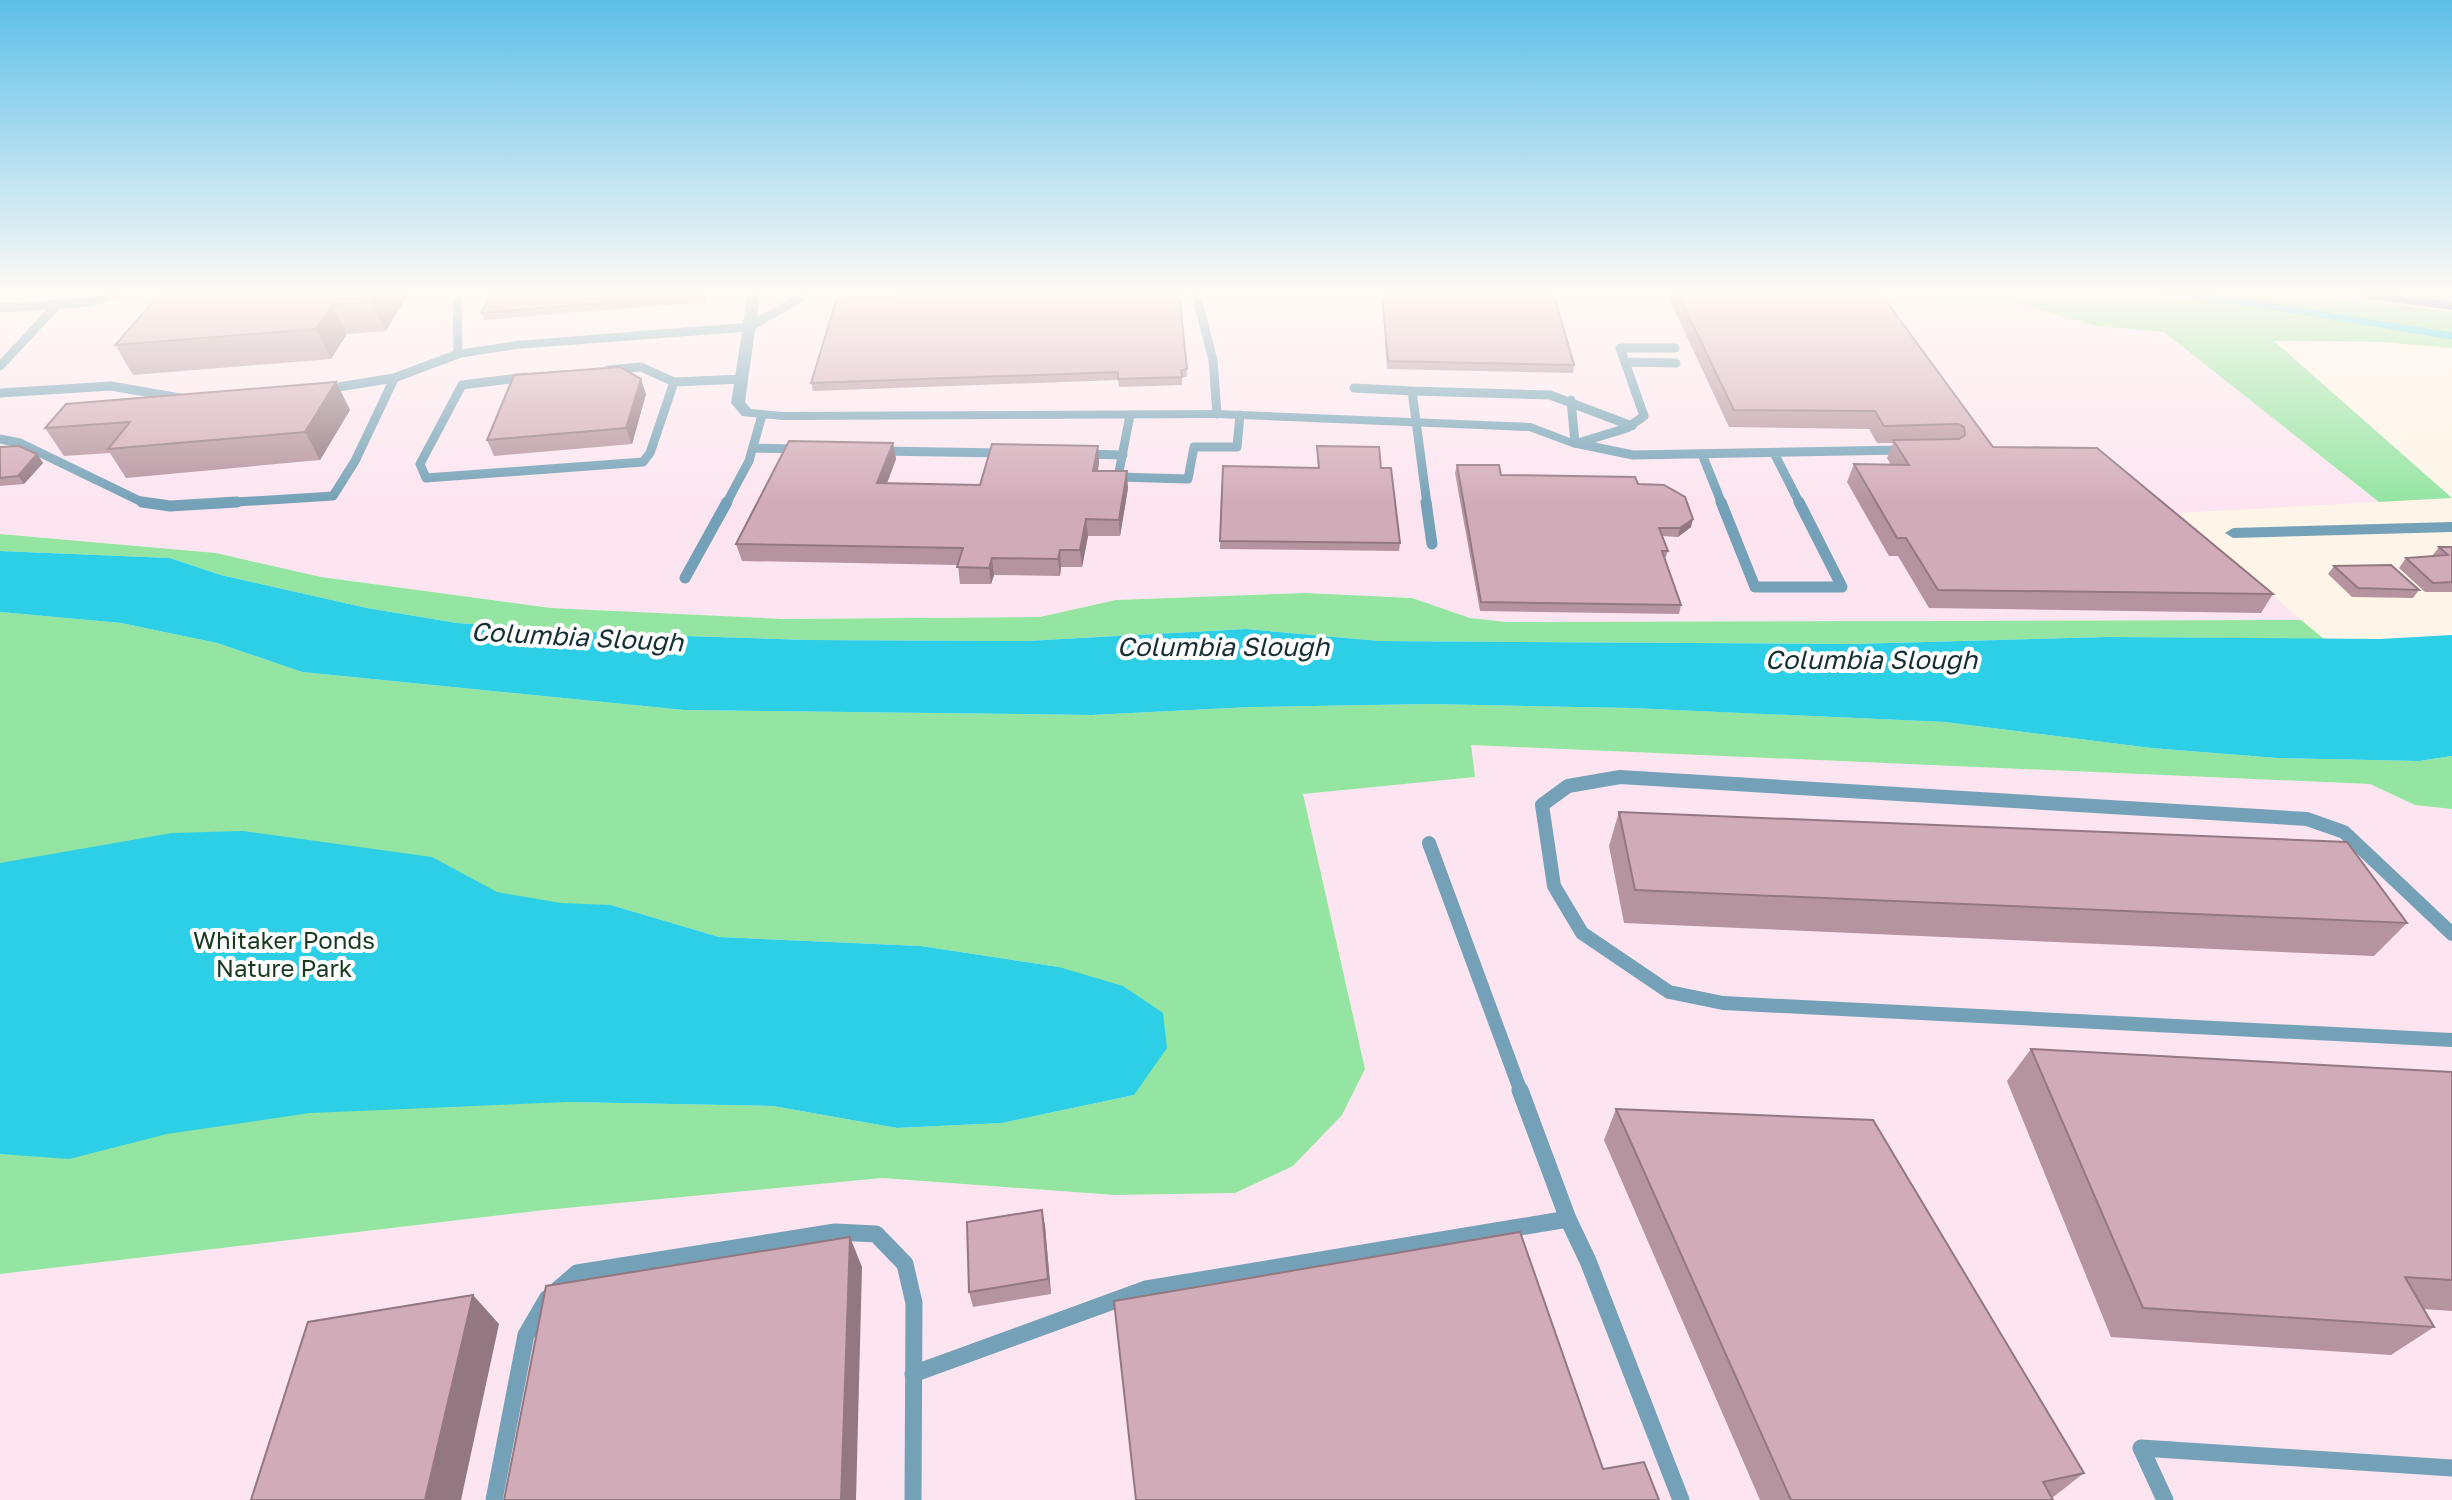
<svg xmlns="http://www.w3.org/2000/svg" width="2452" height="1500" font-family="'Golos Text',sans-serif">
<style>
.industrial{fill:#fce5f1}
.green{fill:#94e4a2;fill-rule:evenodd}
.water{fill:#2dcfe7}
.lines{fill:none;stroke-linecap:round;stroke-linejoin:round}
.stream{stroke:#2dcfe7;stroke-width:7}
.lane-far3{stroke:#74a1b7;stroke-width:9}
.lane-far2{stroke:#74a1b7;stroke-width:11}
.lane-far1{stroke:#74a1b7;stroke-width:14}
.lane{stroke:#74a1b7;stroke-width:17}
.street{fill:#74a1b7;fill-rule:evenodd}
.secondary{fill:#2c7796;fill-rule:evenodd}
.wall{fill:#b5939f}
.shaded-wall{fill:#937882}
.building{fill:#d2abb9;stroke:#937882;stroke-width:2}
.labels{text-anchor:middle;stroke-width:8;stroke-linejoin:round;paint-order:stroke}
.park-label{font-size:24px;fill:#183b20;stroke:#fff}
.water-label{font-size:26px;font-style:italic;fill:#162f33;stroke:#fff}
</style>
<rect width="100%" height="100%" fill="#fef5e8"/>
<path class="industrial" d="M0 294 1946 295 2021 304 2097 326 2164 331 2379 502 2179 513 2301 620 1506 622 1470 618 1412 598 1305 593 1116 600 1041 617 783 619 551 608 321 577 216 553 0 534Z
M1470 745 2370 784 2415 805 2452 809V1500H0V1274L545 1210 882 1178 1115 1195 1235 1193 1293 1166 1342 1115 1365 1069 1303 794 1474 777Z"/>
<path class="green" d="M1901 294H2313L2452 312V348L2380 342 2274 341 2452 498 2379 502 2164 332 2097 326 2021 304Z
M0 534 216 553 321 577 551 608 783 619 1040 617 1116 600 1305 593 1412 598 1470 618 1506 622 2301 620 2324 639 2107 637 1853 644 1380 641 1246 629 1026 641 808 640 621 634 457 623 367 608 221 575 170 558 0 551Z
M0 612 121 623 217 643 302 672 684 710 1092 715 1251 707 1429 704 1631 708 1946 722 2151 748 2277 758 2419 761 2452 756V809L2415 805 2370 784 1471 745 1475 777 1303 794 1365 1069 1342 1115 1293 1166 1235 1193 1115 1195 882 1178 545 1210 0 1274ZM611 905 719 937 921 946 1059 967 1134 1095 1002 1123 897 1128 773 1106 569 1102Z"/>
<path class="water" d="M0 551 170 558 221 575 367 608 457 623 621 634 808 640 1026 641 1246 629 1380 641 1853 644 2107 637 2380 639 2452 635V756L2419 761 2277 758 2151 748 1945 722 1631 708 1429 704 1251 707 1092 715 684 710 302 672 217 643 121 623 0 612Z
M243 831 432 857 497 892 561 903 611 905 719 937 921 946 1059 967 1123 986 1163 1013 1167 1048 1134 1095 1002 1123 897 1128 773 1106 568 1102 310 1113 167 1134 69 1159 0 1154V863L172 833Z"/>
<g class="lines">
<path class="stream" d="M2168 294 2241 301 2452 336"/>
<path class="lane-far3" d="M1196 294 1213 360 1217 414
M0 308 91 302 116 294
M749 327 807 294
M1625 362 1676 363
M0 366 59 303
M608 370 641 367 674 382
M526 377 462 385 420 464 426 478 643 462 650 453 674 382 742 379
M1354 388 1412 391
M326 389 394 378 458 354 457 294
M0 393 111 386 180 398
M1571 400 1575 443
M1130 415 1118 477 1188 479 1194 447H1237L1240 415
M0 439 20 443 142 502 155 504
M1575 443 1633 455 1902 450
M1578 443 1627 428 1644 416 1620 348H1675
M754 448 799 449
M881 451 1003 453
M1774 453 1800 504
M1085 454 1123 455
M1702 454 1722 504
M204 504 333 496 355 461 394 379
M726 504 749 461 762 415
M1427 504 1412 391 1550 395 1632 426"/>
<path class="lane-far2" d="M142 502 170 506 237 502
M1426 502 1432 544
M1721 502 1755 587H1842L1799 502
M685 578 727 502"/>
<path class="lane-far1" d="M1429 843 1521 1092
M2452 934 2344 832 2307 819 1620 777 1568 786 1542 805 1554 886 1582 933 1669 992 1723 1003 2452 1040"/>
<path class="lane" d="M1568 1219 1588 1261 1681 1500
M913 1374 1146 1289 1568 1219 1520 1090
M494 1500 526 1335 547 1299 577 1273 835 1232 876 1234 905 1264 914 1303 913 1500
M2165 1500 2141 1448 2452 1468"/>
<path class="street" d="M748 294H760L745 402 751 409 782 412 1217 410 1531 423 1583 443 1575 448 1529 431 1217 418 782 420 742 416 731 403 742 332 516 349 458 358 451 354 458 350 516 341 743 323Z
M2452 522V532L2233 538 2225 533 2233 528Z"/>
<path class="secondary" d="M2356 294H2391L2452 302V310L2362 298Z"/>
</g>
<path class="wall" d="M160 294H408L386 331 347 334 331 359 133 375 115 345Z
M707 294 705 302 484 320 481 313Z
M1382 294 1574 365 1573 373 1387 369Z
M1667 294H1881L1993 447 2273 594 2261 613 1929 608 1898 556H1889L1847 482 1854 464 1891 465 1887 458 1893 443H1877L1869 429 1729 427Z
M1187 369V377H1182V385L1119 387 1118 380 813 391 811 383Z
M336 382 350 410 320 460 126 478 110 453 64 456 45 428Z
M646 394 632 444 494 456 487 440Z
M893 443 896 459 887 483 980 485 1099 462 1098 471 1128 488 1120 536H1088L1082 567H1061L1060 576 994 575 991 584H960L958 565 742 561 736 544Z
M1317 446 1381 468 1400 543 1399 551 1220 549 1223 466 1318 468Z
M0 447 37 454 43 463 24 484 0 486Z
M1457 465 1501 475 1638 484 1691 527 1678 537 1662 536 1668 551 1665 559 1681 605 1679 614 1480 611 1455 473Z
M2439 547H2452V592H2425L2399 568 2406 558 2432 556Z
M2334 566 2419 590 2413 598 2352 597 2328 574Z
M1619 812 2407 923 2374 956 1624 923 1609 846Z
M2031 1049 2452 1072V1311L2423 1309 2434 1327 2391 1355 2111 1337 2007 1081Z
M1616 1109 2084 1473 2052 1498 2054 1500H1760L1604 1140Z
M1042 1210 1045 1226 1051 1294 973 1307 969 1292Z"/>
<path class="shaded-wall" d="M377 294H408L386 331 372 302Z
M332 305 347 334 331 359 316 329Z
M641 379 646 394 632 444 626 428Z
M336 382 350 410 320 460 305 432Z
M893 443 896 459 881 499 877 483Z
M1098 446 1099 462 1095 487 1093 471Z
M37 454 43 463 24 484 18 476Z
M1127 471 1128 488 1120 536 1119 520Z
M1086 519 1088 536 1082 567 1080 550Z
M1693 519 1691 527 1678 537 1680 528Z
M1060 550 1061 567 1060 576 1058 559Z
M992 558 994 575 991 584 989 568Z
M1042 1210 1045 1226 1051 1294 1048 1279Z
M850 1237 862 1267 856 1500H841Z
M473 1295 499 1324 461 1500H425Z"/>
<path class="building" d="M160 294H377L372 302 332 305 316 329 115 345Z
M491 294H703L481 313Z
M903 294H1179L1187 369 1181 370 1182 377 1118 379V372L811 383 837 298 903 296Z
M1382 294 1554 295 1574 365 1388 361Z
M1678 294H1881L1993 447 2097 448 2273 594 1938 590 1906 538H1897L1854 464 1909 465 1893 440 1959 439 1965 435 1964 427 1958 424 1884 426 1875 411 1734 410Z
M620 367 641 379 626 428 487 440 514 375Z
M336 382 305 432 108 449 130 422 45 428 66 404Z
M789 441 893 443 877 483 980 485 992 444 1098 446 1093 471H1127L1119 520 1086 519 1080 550H1060L1058 559 992 558 989 568 957 567 963 548 736 544Z
M19 446 37 454 18 476 0 478V447Z
M1317 446 1379 447 1381 468H1391L1400 543 1220 541 1223 466 1319 468Z
M1457 465H1499L1501 475 1635 477 1638 484 1664 485 1685 497 1693 519 1680 528H1659L1668 551H1662L1681 605 1481 602Z
M2439 547H2452V582L2433 583 2406 558 2448 555Z
M2391 565 2419 590 2358 588 2334 566Z
M1619 812 2347 842 2407 923 1635 890Z
M2031 1049 2452 1072V1280L2405 1277 2434 1327 2143 1308Z
M1616 1109 1873 1120 2084 1473 2043 1482 2053 1500H1791Z
M1042 1210 1048 1279 969 1292 967 1222Z
M1520 1232 1603 1469 1644 1462 1659 1500H1136L1114 1301Z
M850 1237 841 1500H504L546 1286Z
M473 1295 425 1500H251L308 1322Z"/>
<linearGradient id="sky" x2="0" y2="1"><stop stop-color="#5dbfe8"/><stop offset="0.58" stop-color="#fffaf5"/><stop offset="1" stop-color="#fffaf5" stop-opacity="0"/></linearGradient>
<rect width="2452" height="504" fill="url(#sky)"/>
<g class="labels">
<g class="park-label">
<text x="284" y="949">Whitaker Ponds<tspan x="284" dy="28">Nature Park</tspan></text>
</g>
<g class="water-label">
<text transform="translate(577 637) rotate(3)" y="9">Columbia Slough</text>
<text x="1223" y="656">Columbia Slough</text>
<text x="1871" y="669">Columbia Slough</text>
</g>
</g>
</svg>
